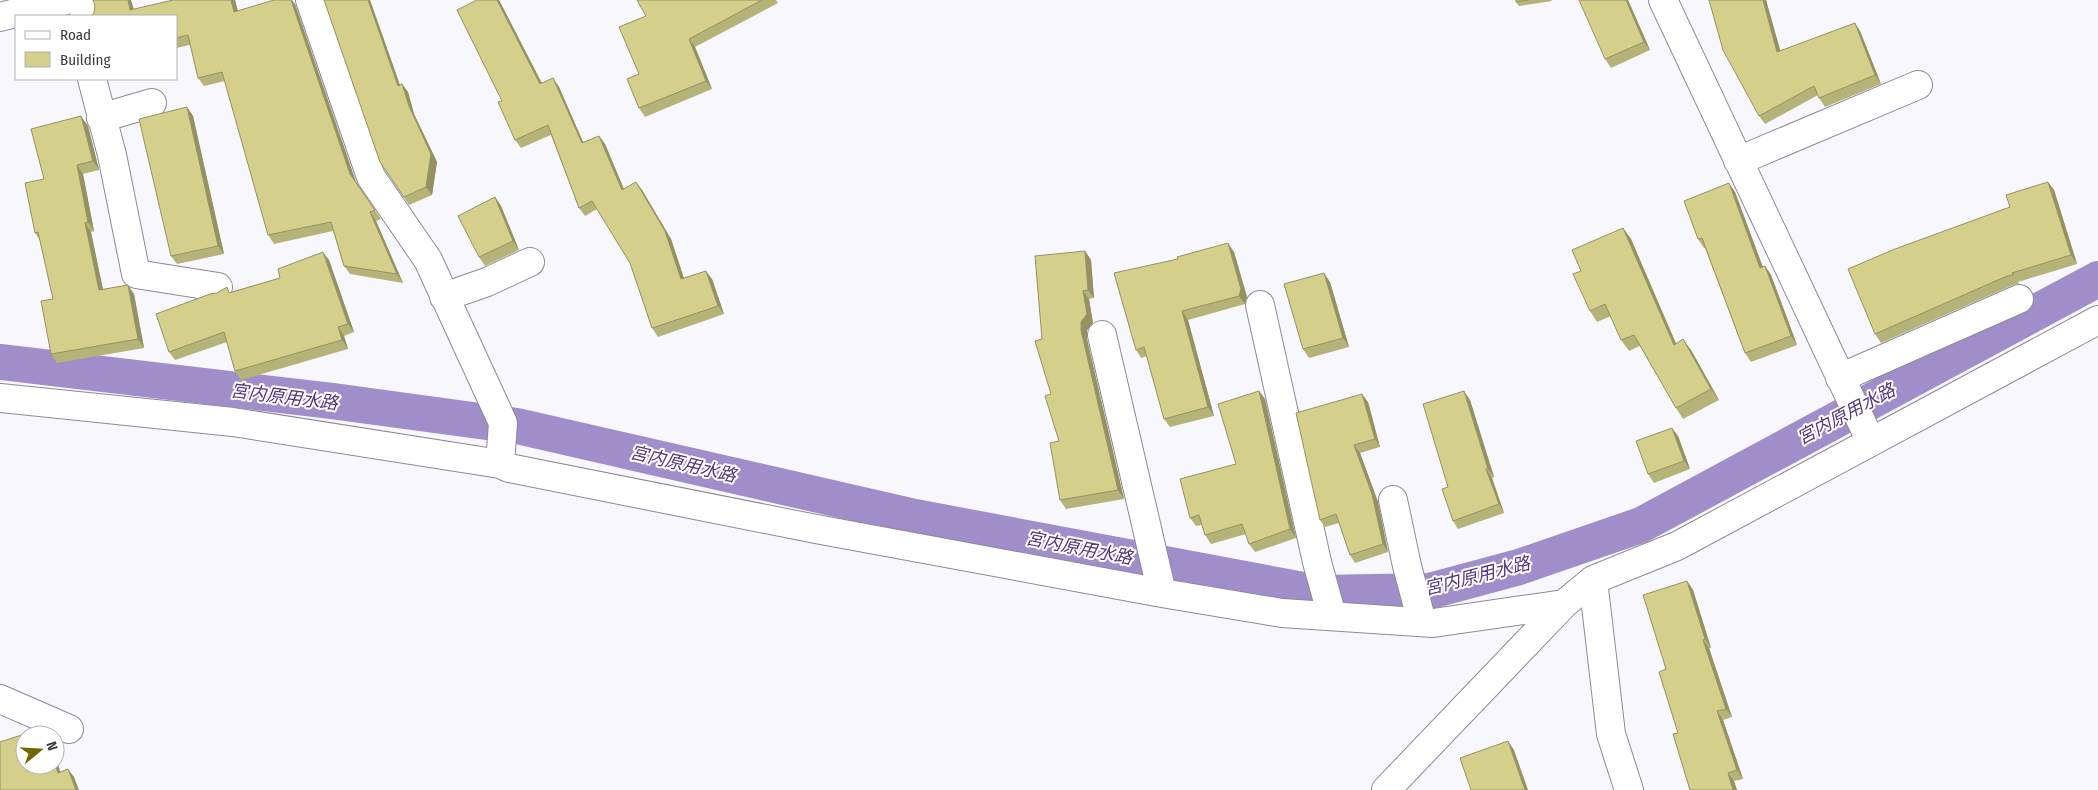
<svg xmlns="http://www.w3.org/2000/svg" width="2098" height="790" font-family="'Fira Sans Condensed','Noto Sans JP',sans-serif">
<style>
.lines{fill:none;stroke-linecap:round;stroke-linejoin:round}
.canal{stroke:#a08eca;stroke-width:36}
.street-casing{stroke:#8d8998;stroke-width:30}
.street{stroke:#fff;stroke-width:28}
.wall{fill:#b6b378}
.shaded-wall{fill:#949262}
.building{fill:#d4d08c;stroke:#949262}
.labels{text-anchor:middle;stroke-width:4;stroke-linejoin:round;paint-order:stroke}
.water-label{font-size:18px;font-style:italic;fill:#50367e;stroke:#fff}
</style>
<rect width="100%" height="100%" fill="#f9f7fe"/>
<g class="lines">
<path class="canal" d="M0 362 332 401 517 426 915 517 1319 593 1430 591 1519 567 1641 525 2098 279"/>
<defs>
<path id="street" d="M83 0 85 16
M310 0 371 177 428 260 503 423 500 464
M1663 0 1871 442
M0 17 67 0
M92 79 112 155 136 274 218 287
M101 118 152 103
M1738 161 1918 85
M444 297 487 282 530 262
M1260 305 1317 562 1332 616
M1102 335 1162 593
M1840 378 2019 299
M0 398 233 422 500 464 509 468 816 529 1162 593 1282 613 1433 623 1564 604 1593 580 1677 546 2098 320
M1393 500 1407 566 1422 622
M1593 580 1611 734 1629 790
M0 699 69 729
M1386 790 1564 604"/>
</defs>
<use href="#street" class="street-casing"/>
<use href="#street" class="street"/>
</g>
<path class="wall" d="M235 0 238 11 295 4 356 182 381 219 376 221 403 283 350 274 344 266 333 231 274 244 268 235 225 81 204 86 198 78 190 45 176 48V16L94 13 95 6 134 9Z
M324 0H370L400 85 402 84 408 92 414 114 437 162 432 195 409 205 380 162Z
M477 0H499L542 83 553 78 559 87 583 142 599 136 605 144 624 189 642 190 671 239 684 278 712 279 724 314 658 337 652 328 630 263 597 209 585 216 579 208 551 135 521 148 515 140 502 101Z
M637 0H776L778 3 695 47 712 89 645 117 639 108V74L646 16Z
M1516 0H1551L1552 1 1519 6 1516 2Z
M1628 0 1650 50 1611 68 1605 59Z
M1709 0H1766L1780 51 1860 31 1881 84 1825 107 1819 98 1818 95 1765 124 1759 116Z
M187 107 193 116 224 254 177 264 171 256Z
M81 116 88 126 99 170 83 174 94 231 91 232 103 290 134 294 144 348 57 363 51 354 53 299 40 240 35 233Z
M2048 182 2054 190 2077 264 2018 282 2019 284 2013 285 1881 343 1875 334 2010 207Z
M1735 192 1763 267 1765 266 1771 275 1797 345 1751 362 1745 353 1705 248H1704L1698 239Z
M495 197 501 206 519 250 485 266 479 257Z
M1623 228 1631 239 1676 343 1691 350 1719 400 1683 419 1676 408 1640 346 1629 351 1621 340 1611 316 1597 322 1590 311 1581 271Z
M1085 251 1091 260 1094 298 1089 299 1093 323 1087 330V339L1124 499 1066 509 1060 500 1059 441 1042 339Z
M1234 252 1247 297 1245 304 1188 320 1214 416 1170 427 1164 419 1147 356 1141 358 1136 350Z
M329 260 354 332 344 336 348 349 241 380 235 371 227 342 175 360 169 352 231 292 280 278Z
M1330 282 1349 347 1309 358 1303 349Z
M1259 391 1265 399 1296 538 1255 552 1249 544 1246 534 1211 544 1205 535 1202 525 1196 526 1190 518 1236 464Z
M1470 400 1494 477 1492 478 1504 513 1458 529 1453 521 1448 487Z
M1368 402 1380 447 1360 453 1378 502 1388 552 1355 563 1350 555 1339 523 1325 527 1320 520Z
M1678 436 1690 469 1654 483 1648 474Z
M1687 581 1693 590 1711 648H1709L1732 717 1723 720 1743 779 1734 781 1737 790H1690L1678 733 1666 669Z"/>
<path class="shaded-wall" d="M128 0H131L136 16 130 10Z
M231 0H235L240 20 234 12Z
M291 0H292L295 4 356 182 381 219 350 174Z
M368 0H370L403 94 398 86Z
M497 0H499L546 92 540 84Z
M1626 0H1628L1650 50 1644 42Z
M1763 0H1766L1783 60 1777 52Z
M1855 23 1860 31 1881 84 1875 75Z
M689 39 695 47 712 89 706 81Z
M553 78 559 87 587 151 582 143Z
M402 84 408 92 414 114 437 162 432 195 426 187 409 106Z
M187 107 193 116 224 254 218 246Z
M82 118 88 126 99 170 93 161Z
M599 136 605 144 628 199 622 190Z
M77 165 83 174 94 231 88 222Z
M636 182 642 190 671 239 687 288 681 279Z
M2048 182 2054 190 2077 264 2071 255Z
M1729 183 1735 192 1766 276 1760 268Z
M495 197 501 206 519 250 513 241Z
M370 212 376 221 403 283 397 274Z
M85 223 91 232 105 299 99 290Z
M1623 228 1631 239 1681 356 1674 345Z
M1228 243 1234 252 1247 297 1245 304 1239 296Z
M1085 251 1091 260 1094 298 1088 290Z
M323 252 329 260 354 332 348 324Z
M1765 266 1771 275 1797 345 1791 336Z
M706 271 712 279 724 314 718 306Z
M1324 273 1330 282 1349 347 1343 338Z
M128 285 134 294 144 348 138 339Z
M1083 291 1089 299 1093 323 1087 330V339L1124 499 1118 490 1081 330Z
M1182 311 1188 320 1214 416 1208 407Z
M338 327 344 336 348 349 342 340Z
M1683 339 1691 350 1719 400 1711 389Z
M1259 391 1265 399 1296 538 1290 529Z
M1464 391 1470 400 1494 477 1488 469Z
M1362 394 1368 402 1380 447 1375 439Z
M1672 428 1678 436 1690 469 1684 461Z
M1354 445 1360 453 1378 502 1388 552 1383 544Z
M1486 469 1492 478 1504 513 1499 504Z
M1687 581 1693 590 1711 648 1705 639Z
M1703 640 1709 648 1732 717 1726 709Z
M1717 711 1723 720 1743 779 1737 770Z
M1508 741 1514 750 1528 790H1525Z
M55 754 63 781 58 773 55 764Z
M68 769 74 777 79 790H76Z
M1728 773 1734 781 1737 790H1733Z"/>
<path class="building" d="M93 0H128L130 10 173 0H231L234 12 274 0H291L350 174 375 210 370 212 397 274 344 266 331 222 268 235 222 72 198 78 188 35 176 38V16H91L94 13 95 6Z
M324 0H368L398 86 402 84 409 106 431 154 426 187 404 197 380 162Z
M477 0H497L540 84 553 78 582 143 599 136 622 190 636 182 665 231 681 279 706 271 718 306 652 328 630 263 592 201 579 208 548 125 515 140 498 102 502 101 457 10Z
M637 0H762L689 39 706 81 639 108 627 79 639 74 619 27 646 16Z
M1516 0H1528L1516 2Z
M1579 0H1626L1644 42 1605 59Z
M1709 0H1763L1777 52 1855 23 1875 75 1819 98 1814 86 1759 116 1723 50Z
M187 107 218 246 171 256 139 119Z
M81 116 93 161 77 165 88 222 85 223 99 290 128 285 138 339 51 354 41 301 53 299 38 232 35 233 25 183 44 179 31 129Z
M2048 182 2071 255 2012 273 2013 275 2007 276 1875 334 1848 269 1895 249 2010 207 2006 195Z
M1729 183 1760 268 1765 266 1791 336 1745 353 1702 238 1698 239 1684 201Z
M495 197 513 241 479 257 458 216Z
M1623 228 1674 345 1683 339 1711 389 1676 408 1634 335 1621 340 1605 304 1590 311 1573 274 1581 271 1572 250Z
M1228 243 1241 289 1239 296 1182 311 1208 407 1164 419 1144 347 1136 350 1114 273 1178 259 1177 257Z
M1085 251 1088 290 1083 291 1087 314 1081 322V330L1118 490 1060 500 1050 443 1059 441 1045 396 1051 394 1035 341 1042 339 1035 256Z
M323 252 348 324 338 327 342 340 235 371 224 332 169 352 156 314 210 294 217 293 227 287 229 293 280 278 278 269Z
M1324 273 1343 338 1303 349 1284 284Z
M1259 391 1290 529 1249 544 1242 524 1205 535 1199 515 1190 518 1180 479 1236 464 1218 404Z
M1464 391 1488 469H1486L1499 504 1453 521 1442 489 1448 487 1423 404Z
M1362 394 1375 439 1354 445 1372 494 1383 544 1350 555 1336 514 1320 520 1296 413Z
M1672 428 1684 461 1648 474 1636 441Z
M1687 581 1705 639 1703 640 1726 709 1717 711 1737 770 1728 773 1733 790H1690L1673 734 1678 733 1659 672 1666 669 1643 595Z
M37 730 38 735H25V765H55V764L58 773 68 769 76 790H0V742Z
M1508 741 1525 790H1471L1460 758Z"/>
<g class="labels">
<g class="water-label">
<text transform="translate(284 397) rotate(7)" y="6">宮内原用水路</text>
<text transform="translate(1846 414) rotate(-28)" y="6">宮内原用水路</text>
<text transform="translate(683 464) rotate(13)" y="6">宮内原用水路</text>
<text transform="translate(1079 548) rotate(11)" y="6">宮内原用水路</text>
<text transform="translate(1477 576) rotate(-14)" y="6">宮内原用水路</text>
</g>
</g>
<rect x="15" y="15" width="162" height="65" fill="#ffffff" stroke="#b1b1b3"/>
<rect x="25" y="31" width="25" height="8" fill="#ffffff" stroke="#b1b1b3"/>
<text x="60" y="40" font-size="15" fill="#3d3b42">Road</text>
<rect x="25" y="52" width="25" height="15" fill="#d4d08c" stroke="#b1b1b3"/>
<text x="60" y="65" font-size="15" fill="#3d3b42">Building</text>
<g transform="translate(40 750) rotate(72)"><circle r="24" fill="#ffffff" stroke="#b1b1b3"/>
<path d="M0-4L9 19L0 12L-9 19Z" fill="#706900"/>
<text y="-8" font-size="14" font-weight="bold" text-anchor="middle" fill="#3d3b42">N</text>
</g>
</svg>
